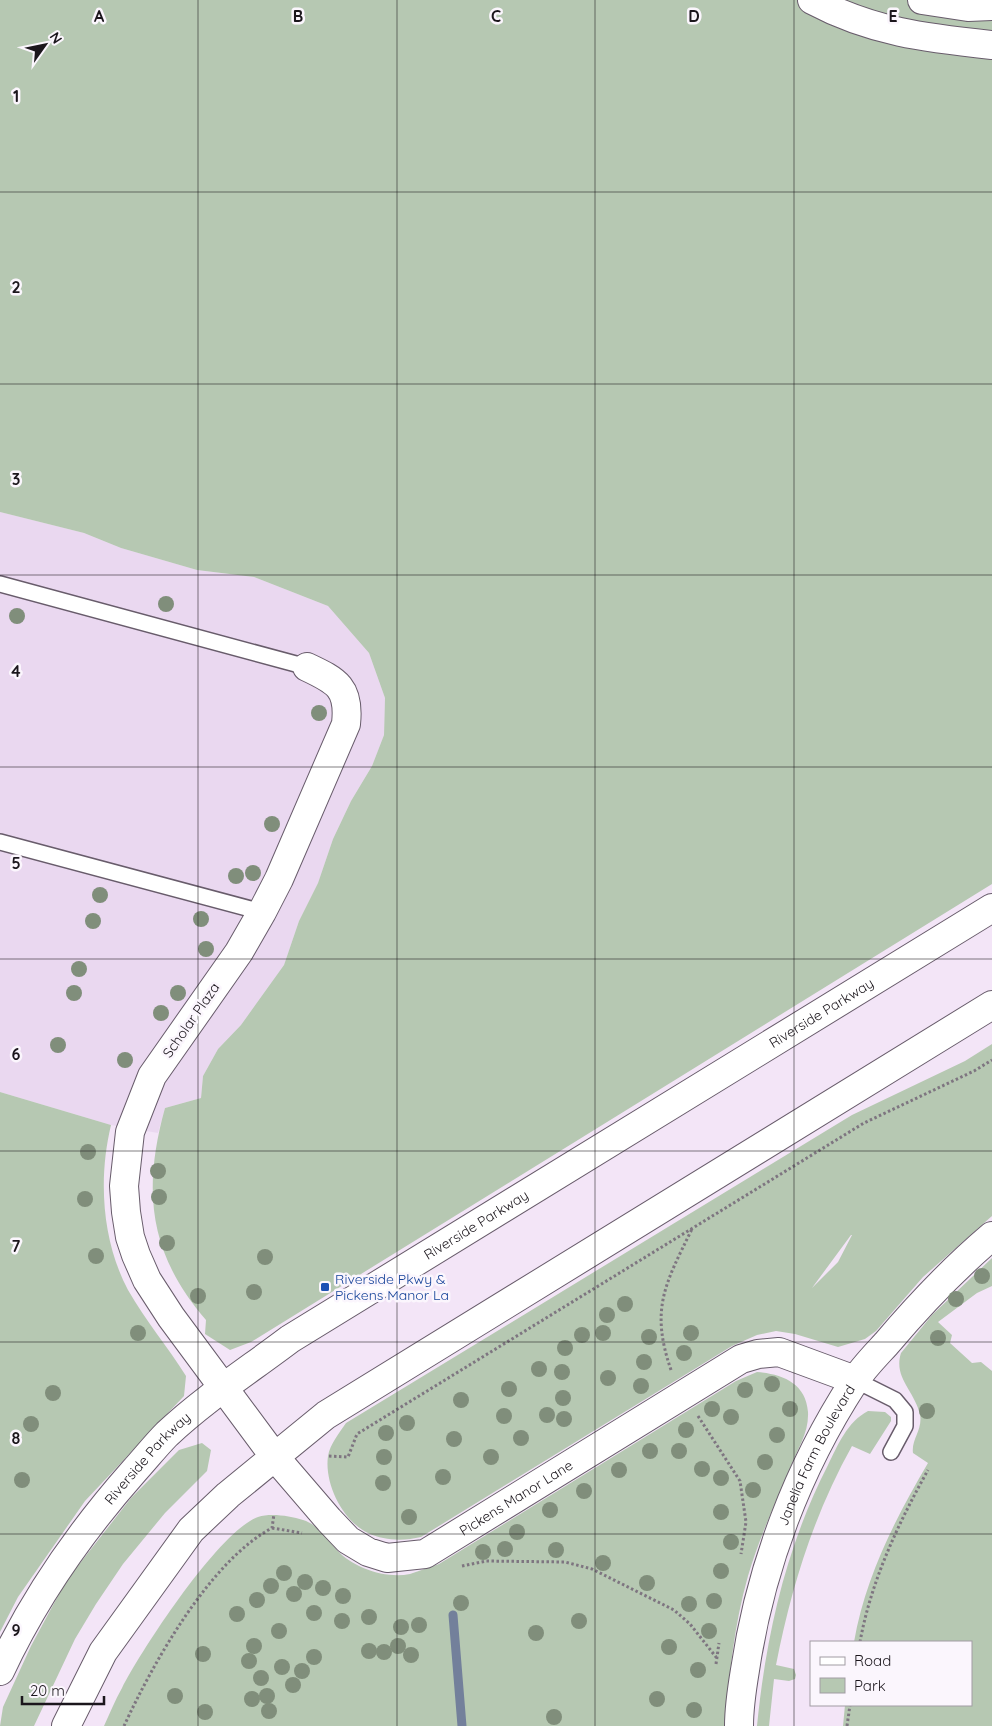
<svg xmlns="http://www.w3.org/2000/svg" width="992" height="1726" font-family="Quicksand,sans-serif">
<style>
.built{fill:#ead8f0}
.green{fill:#b6c8b2;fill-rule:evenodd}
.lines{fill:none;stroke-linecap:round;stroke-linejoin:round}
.stream{stroke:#73809b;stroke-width:9}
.service-casing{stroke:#685c6b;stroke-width:18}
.minor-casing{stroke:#685c6b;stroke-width:30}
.secondary-casing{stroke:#685c6b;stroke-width:30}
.path{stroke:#7e7580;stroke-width:3;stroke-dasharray:2.5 2.5;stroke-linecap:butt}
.service{stroke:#fff;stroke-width:15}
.minor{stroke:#fff;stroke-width:28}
.secondary{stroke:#fff;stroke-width:28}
.tree{fill:#808e7b}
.grid{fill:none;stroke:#1b161c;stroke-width:1;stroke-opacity:0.55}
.transit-dot{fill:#1a4fb4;stroke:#fbf6fd;stroke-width:2}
.labels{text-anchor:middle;stroke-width:5;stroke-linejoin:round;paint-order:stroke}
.street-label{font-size:14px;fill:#1b161c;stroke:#fbf6fd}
.transit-label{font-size:14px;fill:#164399;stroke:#fbf6fd;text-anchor:start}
.grid-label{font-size:16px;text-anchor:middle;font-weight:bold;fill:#1b161c;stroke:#fbf6fd;stroke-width:5;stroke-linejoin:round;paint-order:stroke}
</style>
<rect width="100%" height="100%" fill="#f3e5f7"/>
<path class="built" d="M0 512 84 533 121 548 197 570 254 577 328 606 369 653 385 698 384 735 372 766 351 801 333 839 318 883 299 921 284 965 241 1025 218 1049 203 1076 201 1098 165 1108 158 1133 111 1125 0 1092Z"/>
<path class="green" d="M0 0H992V884L251 1342 230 1350 205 1334 206 1320C149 1254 142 1191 165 1108L201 1098 203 1076 218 1049 241 1025 284 965 299 921 318 883 333 839 351 801 372 766 384 735 385 698 369 653 328 606 254 577 197 570 121 548 84 533 0 512Z
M992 1044V1216L923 1277 876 1331 865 1339 838 1347 795 1334 776 1331 757 1335 732 1346 421 1537C404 1541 385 1541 368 1533 343 1521 324 1484 328 1456 330 1444 340 1432 346 1423L852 1115 965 1061ZM852 1235 838 1262 812 1288 851 1235Z
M0 1092 111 1125C98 1179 102 1241 128 1290 145 1320 168 1347 186 1376L184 1396 85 1501 18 1597 0 1632Z
M992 1258V1286L977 1293 938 1322 952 1335 950 1343 972 1363 981 1362 992 1371V1726H843L845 1705H971V1642H854C865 1578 895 1519 928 1463L913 1453C911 1440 923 1429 920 1415 915 1391 893 1378 901 1353L932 1315Z
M757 1372C782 1374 806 1383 808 1412 809 1433 798 1447 791 1466 776 1502 759 1538 748 1576 734 1625 729 1676 725 1726H104C110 1713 115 1700 122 1688 142 1649 219 1531 258 1517 271 1513 290 1516 303 1520 317 1524 328 1539 337 1550 353 1568 386 1579 410 1574 420 1571 429 1567 439 1564L736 1381Z
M868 1411 885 1412 891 1417V1421L870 1454 852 1446C814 1514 791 1588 776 1665L794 1669 796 1675 795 1679 789 1681 774 1679 769 1726H757C766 1635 786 1547 828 1465 838 1445 847 1422 868 1411Z
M202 1443 211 1450 207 1471 165 1513 123 1564 96 1604 75 1639 34 1726H0L3 1707 31 1646 66 1581 131 1498 179 1450Z"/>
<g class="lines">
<path class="stream" d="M453 1615 462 1726"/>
<defs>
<path id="service" d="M0 584 307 667
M0 842 262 912
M855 1380 895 1400 905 1412V1426L891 1452"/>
<g id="minor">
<path d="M812 0C872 32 926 38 992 45"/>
<path d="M922 0 968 7 992 6"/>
<path id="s1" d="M307 667C337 681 350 688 346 724L279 879 262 912 239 952 152 1076 130 1132 124 1186 126 1212 130 1237 136 1255 147 1280 171 1317 274 1456 329 1520 348 1540 368 1552 387 1558 425 1554 741 1359 758 1354 779 1352 855 1380"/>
<path id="s2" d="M739 1726C739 1707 742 1688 745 1670 760 1568 798 1468 854 1382 863 1368 875 1356 886 1344 919 1305 953 1269 992 1236"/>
</g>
<g id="secondary">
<path id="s3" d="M0 1671C34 1598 81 1531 134 1471 145 1459 156 1445 167 1434 204 1399 249 1370 290 1339L992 908"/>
<path d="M66 1726 103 1652 191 1530 228 1495 326 1415 992 1005"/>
</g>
</defs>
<use href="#service" class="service-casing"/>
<use href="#minor" class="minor-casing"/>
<use href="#secondary" class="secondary-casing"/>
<path class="path" d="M671 1370C650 1309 665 1284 692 1229
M698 1416 740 1481 746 1522 741 1554
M329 1456 348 1457 357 1434 864 1123 974 1071 992 1060
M272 1528 302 1533
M462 1566 486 1561 565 1562 592 1569 674 1610 690 1624 716 1657
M860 1642C871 1581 898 1524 928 1470
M716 1664 719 1643
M124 1726C153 1663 210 1561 272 1528L274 1514
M847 1726 850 1705"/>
<use href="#service" class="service"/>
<use href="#minor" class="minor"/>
<use href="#secondary" class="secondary"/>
</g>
<g class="tree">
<circle cx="166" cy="604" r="8"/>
<circle cx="17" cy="616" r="8"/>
<circle cx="319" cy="713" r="8"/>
<circle cx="272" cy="824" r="8"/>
<circle cx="253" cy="873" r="8"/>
<circle cx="236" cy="876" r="8"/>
<circle cx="100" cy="895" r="8"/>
<circle cx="201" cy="919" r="8"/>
<circle cx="93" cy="921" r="8"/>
<circle cx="206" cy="949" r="8"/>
<circle cx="79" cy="969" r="8"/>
<circle cx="74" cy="993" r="8"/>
<circle cx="178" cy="993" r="8"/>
<circle cx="161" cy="1013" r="8"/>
<circle cx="58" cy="1045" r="8"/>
<circle cx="125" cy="1060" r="8"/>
<circle cx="88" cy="1152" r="8"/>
<circle cx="158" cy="1171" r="8"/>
<circle cx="159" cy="1197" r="8"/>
<circle cx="85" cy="1199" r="8"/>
<circle cx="167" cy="1243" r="8"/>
<circle cx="96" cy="1256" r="8"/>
<circle cx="265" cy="1257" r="8"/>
<circle cx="982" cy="1276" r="8"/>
<circle cx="254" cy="1292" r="8"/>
<circle cx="198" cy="1296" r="8"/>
<circle cx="956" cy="1299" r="8"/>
<circle cx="625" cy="1304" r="8"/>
<circle cx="607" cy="1315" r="8"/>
<circle cx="138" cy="1333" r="8"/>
<circle cx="603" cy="1333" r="8"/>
<circle cx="691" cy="1333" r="8"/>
<circle cx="582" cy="1335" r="8"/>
<circle cx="649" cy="1337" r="8"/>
<circle cx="938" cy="1338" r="8"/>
<circle cx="565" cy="1348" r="8"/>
<circle cx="684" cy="1353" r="8"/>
<circle cx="644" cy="1362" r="8"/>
<circle cx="539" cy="1369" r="8"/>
<circle cx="562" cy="1372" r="8"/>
<circle cx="608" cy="1378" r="8"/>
<circle cx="772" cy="1384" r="8"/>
<circle cx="641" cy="1386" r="8"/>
<circle cx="509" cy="1389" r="8"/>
<circle cx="745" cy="1390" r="8"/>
<circle cx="53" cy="1393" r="8"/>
<circle cx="563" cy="1398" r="8"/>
<circle cx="461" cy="1400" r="8"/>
<circle cx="712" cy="1409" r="8"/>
<circle cx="790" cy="1409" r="8"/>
<circle cx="927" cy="1411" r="8"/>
<circle cx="547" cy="1415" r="8"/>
<circle cx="504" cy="1416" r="8"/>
<circle cx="731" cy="1417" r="8"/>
<circle cx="564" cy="1419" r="8"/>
<circle cx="407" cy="1423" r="8"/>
<circle cx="31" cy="1424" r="8"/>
<circle cx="686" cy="1430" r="8"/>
<circle cx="386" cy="1433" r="8"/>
<circle cx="777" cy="1435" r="8"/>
<circle cx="521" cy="1438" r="8"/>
<circle cx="454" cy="1439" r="8"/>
<circle cx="650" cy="1451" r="8"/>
<circle cx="679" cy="1451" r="8"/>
<circle cx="384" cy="1457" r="8"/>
<circle cx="491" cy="1457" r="8"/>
<circle cx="765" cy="1462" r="8"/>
<circle cx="702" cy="1469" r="8"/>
<circle cx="619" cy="1470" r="8"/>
<circle cx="443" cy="1477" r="8"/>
<circle cx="721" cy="1478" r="8"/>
<circle cx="22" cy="1480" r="8"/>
<circle cx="383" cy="1483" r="8"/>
<circle cx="753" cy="1490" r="8"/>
<circle cx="584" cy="1491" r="8"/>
<circle cx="550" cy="1510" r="8"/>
<circle cx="721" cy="1512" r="8"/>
<circle cx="409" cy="1517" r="8"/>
<circle cx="517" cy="1532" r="8"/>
<circle cx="731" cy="1542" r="8"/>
<circle cx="505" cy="1549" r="8"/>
<circle cx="556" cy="1550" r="8"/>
<circle cx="483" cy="1552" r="8"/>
<circle cx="603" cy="1563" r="8"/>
<circle cx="721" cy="1571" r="8"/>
<circle cx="284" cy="1573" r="8"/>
<circle cx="305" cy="1582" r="8"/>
<circle cx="647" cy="1583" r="8"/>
<circle cx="271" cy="1586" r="8"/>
<circle cx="323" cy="1588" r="8"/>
<circle cx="294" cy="1594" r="8"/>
<circle cx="343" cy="1596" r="8"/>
<circle cx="257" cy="1600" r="8"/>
<circle cx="714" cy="1601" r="8"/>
<circle cx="461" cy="1603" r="8"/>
<circle cx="689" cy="1604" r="8"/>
<circle cx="314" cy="1613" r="8"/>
<circle cx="237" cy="1614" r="8"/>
<circle cx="369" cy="1617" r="8"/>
<circle cx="342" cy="1621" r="8"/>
<circle cx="579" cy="1621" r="8"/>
<circle cx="419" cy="1625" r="8"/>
<circle cx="401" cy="1627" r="8"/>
<circle cx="279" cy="1631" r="8"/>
<circle cx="709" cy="1631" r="8"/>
<circle cx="536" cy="1633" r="8"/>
<circle cx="254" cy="1646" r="8"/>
<circle cx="398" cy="1646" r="8"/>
<circle cx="669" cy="1647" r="8"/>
<circle cx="369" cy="1651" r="8"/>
<circle cx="384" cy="1652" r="8"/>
<circle cx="203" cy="1654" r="8"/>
<circle cx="411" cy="1655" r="8"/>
<circle cx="314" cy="1657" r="8"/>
<circle cx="249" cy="1661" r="8"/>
<circle cx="282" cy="1667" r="8"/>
<circle cx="698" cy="1670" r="8"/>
<circle cx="302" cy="1671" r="8"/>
<circle cx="261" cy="1678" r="8"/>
<circle cx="293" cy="1685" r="8"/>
<circle cx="175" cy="1696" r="8"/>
<circle cx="267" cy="1696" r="8"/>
<circle cx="252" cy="1699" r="8"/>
<circle cx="657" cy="1699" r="8"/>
<circle cx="694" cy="1710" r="8"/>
<circle cx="269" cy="1711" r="8"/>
<circle cx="205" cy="1712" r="8"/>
<circle cx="554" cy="1717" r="8"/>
</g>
<path class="grid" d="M198 0V1726M397 0V1726M595 0V1726M794 0V1726M0 192H992M0 384H992M0 575H992M0 767H992M0 959H992M0 1151H992M0 1342H992M0 1534H992"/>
<rect class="transit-dot" x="320" y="1282" width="10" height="10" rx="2.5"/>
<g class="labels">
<g class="street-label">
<text dy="5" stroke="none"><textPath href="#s3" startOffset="1070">Riverside Parkway</textPath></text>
<text transform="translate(191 1020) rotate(-55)" y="5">Scholar Plaza</text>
<text dy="5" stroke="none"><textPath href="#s3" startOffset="665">Riverside Parkway</textPath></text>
<text dy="5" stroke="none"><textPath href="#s2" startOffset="284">Janelia Farm Boulevard</textPath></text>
<text dy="5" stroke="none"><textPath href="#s3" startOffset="260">Riverside Parkway</textPath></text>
<text dy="5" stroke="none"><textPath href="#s1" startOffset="1210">Pickens Manor Lane</textPath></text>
</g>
<g class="transit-label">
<text x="335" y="1284">Riverside Pkwy &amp;<tspan x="335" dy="16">Pickens Manor La</tspan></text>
</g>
</g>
<g class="grid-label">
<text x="99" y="22">A</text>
<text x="298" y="22">B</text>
<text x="496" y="22">C</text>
<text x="694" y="22">D</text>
<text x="893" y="22">E</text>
<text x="16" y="102">1</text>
<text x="16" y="293">2</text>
<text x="16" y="485">3</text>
<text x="16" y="677">4</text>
<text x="16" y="869">5</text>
<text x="16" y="1060">6</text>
<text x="16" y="1252">7</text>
<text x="16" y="1444">8</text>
<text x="16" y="1636">9</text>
</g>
<rect x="810" y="1641" width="162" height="65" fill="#fbf6fd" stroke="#a19ca3"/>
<rect x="820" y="1657" width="25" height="8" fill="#ffffff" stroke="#a19ca3"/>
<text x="854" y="1666" font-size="15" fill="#1b161c">Road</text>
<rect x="820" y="1678" width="25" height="15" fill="#b6c8b2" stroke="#a19ca3"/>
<text x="854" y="1691" font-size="15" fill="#1b161c">Park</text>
<g transform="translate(45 45) rotate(57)" stroke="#fbf6fd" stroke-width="4" paint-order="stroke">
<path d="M0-4L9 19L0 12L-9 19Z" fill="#1b161c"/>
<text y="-8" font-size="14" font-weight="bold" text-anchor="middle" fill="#1b161c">N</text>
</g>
<path d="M22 1696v8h82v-8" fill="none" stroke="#1b161c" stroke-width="2.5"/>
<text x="30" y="1696" font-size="15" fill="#1b161c" stroke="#fbf6fd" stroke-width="4" paint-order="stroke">20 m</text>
</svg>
